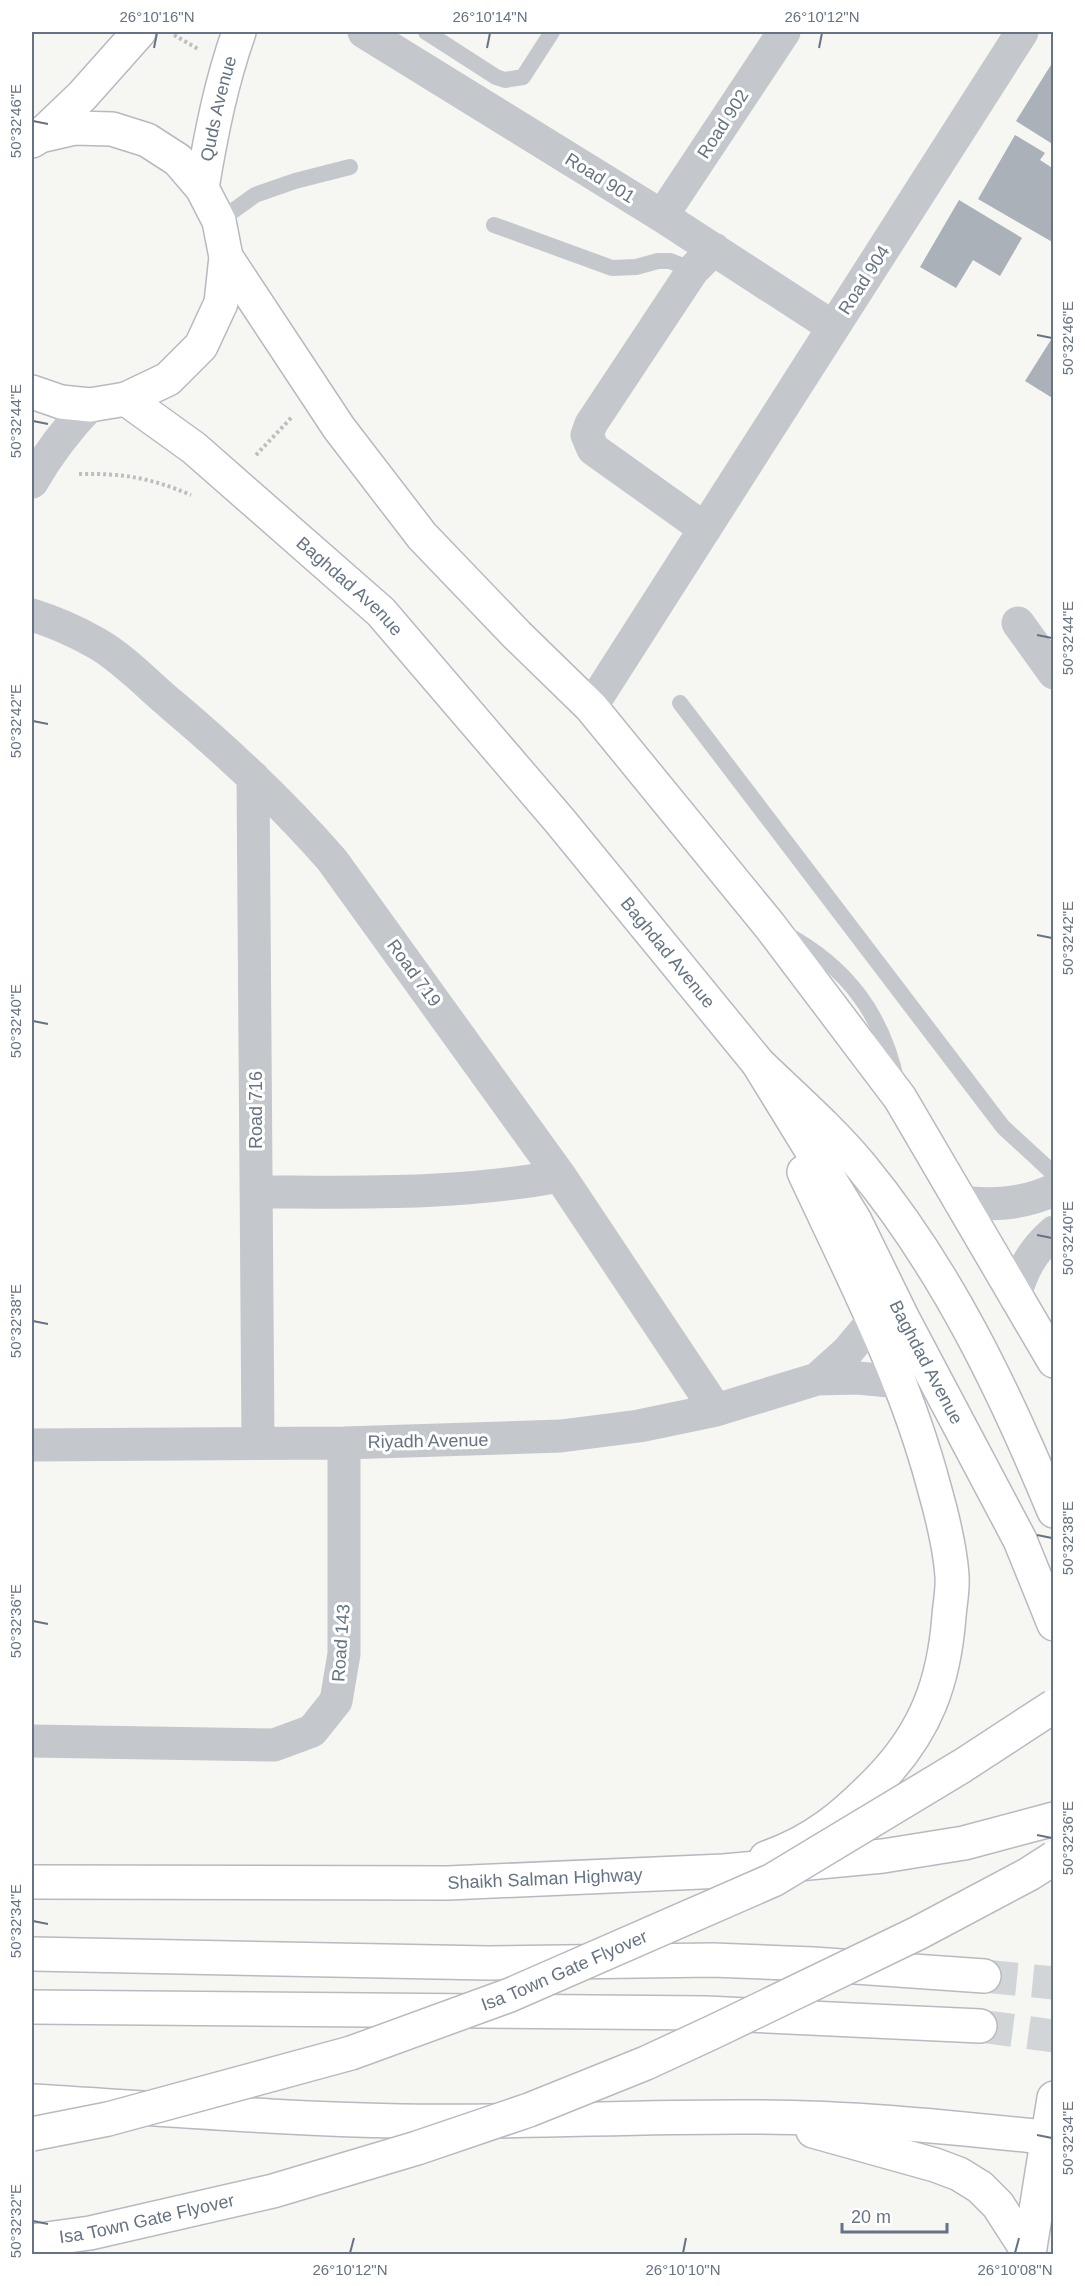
<svg xmlns="http://www.w3.org/2000/svg" width="1085" height="2286" font-family="Arial,sans-serif">
<style>
.building{fill:#abb1b8}
.lines{fill:none;stroke-linecap:round;stroke-linejoin:round}
.primary-tunnel{stroke:#d2d5d7;stroke-width:33;stroke-dasharray:33 16;stroke-linecap:butt}
.secondary-casing{stroke:#b6bac0;stroke-width:36}
.primary-casing{stroke:#b7babf;stroke-width:36}
.path{stroke:#bcbec0;stroke-width:4;stroke-dasharray:3 3;stroke-linecap:butt}
.lane{stroke:#c4c7cb;stroke-width:16}
.street{stroke:#c4c7cb;stroke-width:33}
.secondary{stroke:#fff;stroke-width:33}
.primary{stroke:#fff;stroke-width:33}
.primary-bridge-casing{stroke:#b7babf;stroke-width:36;stroke-linecap:butt}
.primary-bridge{stroke:#fff;stroke-width:33}
.ticks{fill:none;stroke:#667384;stroke-width:2}
.labels{text-anchor:middle;stroke-width:6;stroke-linejoin:round;paint-order:stroke}
.street-label{font-size:18px;fill:#667384;stroke:#fff}
.neatline{fill:none;stroke:#667384;stroke-width:2}
.ticks-label{font-size:15px;text-anchor:middle;fill:#667384}
</style>
<rect width="100%" height="100%" fill="#f6f6f3"/>
<path class="building" d="M1054 60V145L1016 121Z
M1015 135 1045 153 1040 160 1054 169V243L978 199Z
M959 200 1022 238 1000 276 973 260 956 288 920 267Z
M1054 335V399L1025 381Z"/>
<g class="lines">
<path class="primary-tunnel" d="M984 1976 1054 1983
M980 2026 1054 2036"/>
<defs>
<g id="secondary">
<path d="M40 136 82 96 139 32"/>
<path d="M32 141 40 136 75 128 112 129 147 140 178 160 202 188 219 221 226 257 221 303 201 346 168 379 126 399 90 405 61 402 32 392"/>
<path id="s1" d="M202 188C211 134 221 83 239 32"/>
<path d="M226 257 339 428 422 536 517 635 591 707 770 926 900 1098 1054 1361"/>
<path id="s2" d="M126 399 194 448 381 612 560 821 758 1063 855 1221 903 1319 1020 1540 1054 1624"/>
<path d="M766 1858C815 1841 845 1815 880 1779 926 1731 944 1682 949 1616 950 1603 953 1589 952 1576 950 1546 942 1515 934 1487 905 1377 852 1275 804 1172"/>
<path id="s3" d="M32 1882 448 1883 724 1871 883 1856 964 1843 1054 1819"/>
<path d="M32 2101C155 2108 278 2119 401 2121 520 2123 638 2116 756 2117 856 2117 955 2128 1054 2138"/>
<path d="M813 2131 935 2165 959 2174 980 2187 998 2205 1029 2253"/>
<path d="M1029 2254 1054 2098"/>
</g>
<path id="primary" d="M758 1063C793 1097 830 1129 861 1166 946 1269 1003 1388 1054 1511
M32 1954 488 1963 713 1960 813 1964 984 1976
M32 2007 706 2013 980 2026"/>
</defs>
<use href="#secondary" class="secondary-casing"/>
<use href="#primary" class="primary-casing"/>
<path class="path" d="M174 35 198 49
M256 455 292 417
M79 474C123 473 151 478 191 495"/>
<path class="lane" d="M426 32 496 77 505 80 523 77 552 32
M219 221 255 195 295 181 350 167
M494 225 612 268 636 267 658 261H670L693 270
M680 703 1003 1127 1054 1174
M786 934C847 967 883 1015 897 1083"/>
<path class="street" d="M364 32 662 216 833 327
M662 216 784 32
M32 482C49 452 66 430 90 405
M705 529 593 449 587 435 591 424 693 270 714 249
M32 615C55 622 77 632 98 644 125 660 148 685 172 705 229 753 283 804 332 860L560 1176 716 1410
M1018 623 1054 673
M591 707 1022 32
M253 777 258 1442
M257 1192C359 1192 459 1195 560 1176
M960 1202C993 1206 1023 1204 1054 1190
M1015 1296C1022 1270 1033 1250 1054 1232
M817 1379 847 1352 873 1321
M32 1445 344 1443 561 1436 639 1426 716 1410 817 1379 858 1378 900 1382
M32 1741 274 1745 312 1731 336 1701 344 1654V1443"/>
<use href="#secondary" class="secondary"/>
<use href="#primary" class="primary"/>
<defs>
<g id="primary-bridge">
<path id="s4" d="M32 2134 108 2119 351 2053 510 1995 773 1880 962 1766 1054 1706"/>
<path id="s5" d="M32 2241 90 2233 273 2191 417 2148 529 2110 646 2063 713 2032 918 1933 1029 1874 1054 1858"/>
</g>
</defs>
<use href="#primary-bridge" class="primary-bridge-casing"/>
<use href="#primary-bridge" class="primary-bridge"/>
</g>
<path class="ticks" d="M154 48 157 33M487 48 490 33M819 48 822 33M33 121 48 124M1037 335 1052 338M33 421 48 424M1037 635 1052 638M33 721 48 724M1037 935 1052 938M33 1021 48 1024M1037 1235 1052 1238M33 1321 48 1324M1037 1535 1052 1538M33 1621 48 1624M1037 1835 1052 1838M33 1921 48 1924M1037 2135 1052 2138M33 2221 48 2224M350 2253 354 2238M683 2253 686 2238M1015 2253 1019 2238"/>
<g class="labels">
<g class="street-label">
<text dy="6" stroke="none"><textPath href="#s1" startOffset="81">Quds Avenue</textPath></text>
<text transform="translate(723 124) rotate(-57)" y="6">Road 902</text>
<text transform="translate(600 178) rotate(32)" y="6">Road 901</text>
<text transform="translate(864 280) rotate(-57)" y="6">Road 904</text>
<text dy="6" stroke="none"><textPath href="#s2" startOffset="292">Baghdad Avenue</textPath></text>
<text dy="6" stroke="none"><textPath href="#s2" startOffset="778">Baghdad Avenue</textPath></text>
<text transform="translate(414 973) rotate(54)" y="6">Road 719</text>
<text transform="translate(256 1110) rotate(-90)" y="6">Road 716</text>
<text dy="6" stroke="none"><textPath href="#s2" startOffset="1264">Baghdad Avenue</textPath></text>
<text transform="translate(428 1441) rotate(-1)" y="6">Riyadh Avenue</text>
<text transform="translate(341 1643) rotate(-86)" y="6">Road 143</text>
<text dy="6" stroke="none"><textPath href="#s3" startOffset="513">Shaikh Salman Highway</textPath></text>
<text dy="6" stroke="none"><textPath href="#s4" startOffset="558">Isa Town Gate Flyover</textPath></text>
<text dy="6" stroke="none"><textPath href="#s5" startOffset="117">Isa Town Gate Flyover</textPath></text>
</g>
</g>
<rect width="1085" height="2286" fill="none" stroke="#ffffff" stroke-width="66"/>
<path d="M842 2223v9h105v-9" fill="none" stroke="#667384" stroke-width="3"/>
<text x="851" y="2223" font-size="18" fill="#667384" stroke="#ffffff" stroke-width="4.5" paint-order="stroke">20 m</text>
<rect x="33" y="33" width="1019" height="2220" class="neatline"/>
<g class="ticks-label">
<text x="157" y="22">26°10'16"N</text>
<text x="490" y="22">26°10'14"N</text>
<text x="822" y="22">26°10'12"N</text>
<text transform="translate(16 121) rotate(-90)" y="5">50°32'46"E</text>
<text transform="translate(1068 338) rotate(-90)" y="5">50°32'46"E</text>
<text transform="translate(16 421) rotate(-90)" y="5">50°32'44"E</text>
<text transform="translate(1068 638) rotate(-90)" y="5">50°32'44"E</text>
<text transform="translate(16 721) rotate(-90)" y="5">50°32'42"E</text>
<text transform="translate(1068 938) rotate(-90)" y="5">50°32'42"E</text>
<text transform="translate(16 1021) rotate(-90)" y="5">50°32'40"E</text>
<text transform="translate(1068 1238) rotate(-90)" y="5">50°32'40"E</text>
<text transform="translate(16 1321) rotate(-90)" y="5">50°32'38"E</text>
<text transform="translate(1068 1538) rotate(-90)" y="5">50°32'38"E</text>
<text transform="translate(16 1621) rotate(-90)" y="5">50°32'36"E</text>
<text transform="translate(1068 1838) rotate(-90)" y="5">50°32'36"E</text>
<text transform="translate(16 1921) rotate(-90)" y="5">50°32'34"E</text>
<text transform="translate(1068 2138) rotate(-90)" y="5">50°32'34"E</text>
<text transform="translate(16 2221) rotate(-90)" y="5">50°32'32"E</text>
<text x="350" y="2275">26°10'12"N</text>
<text x="683" y="2275">26°10'10"N</text>
<text x="1015" y="2275">26°10'08"N</text>
</g>
</svg>
